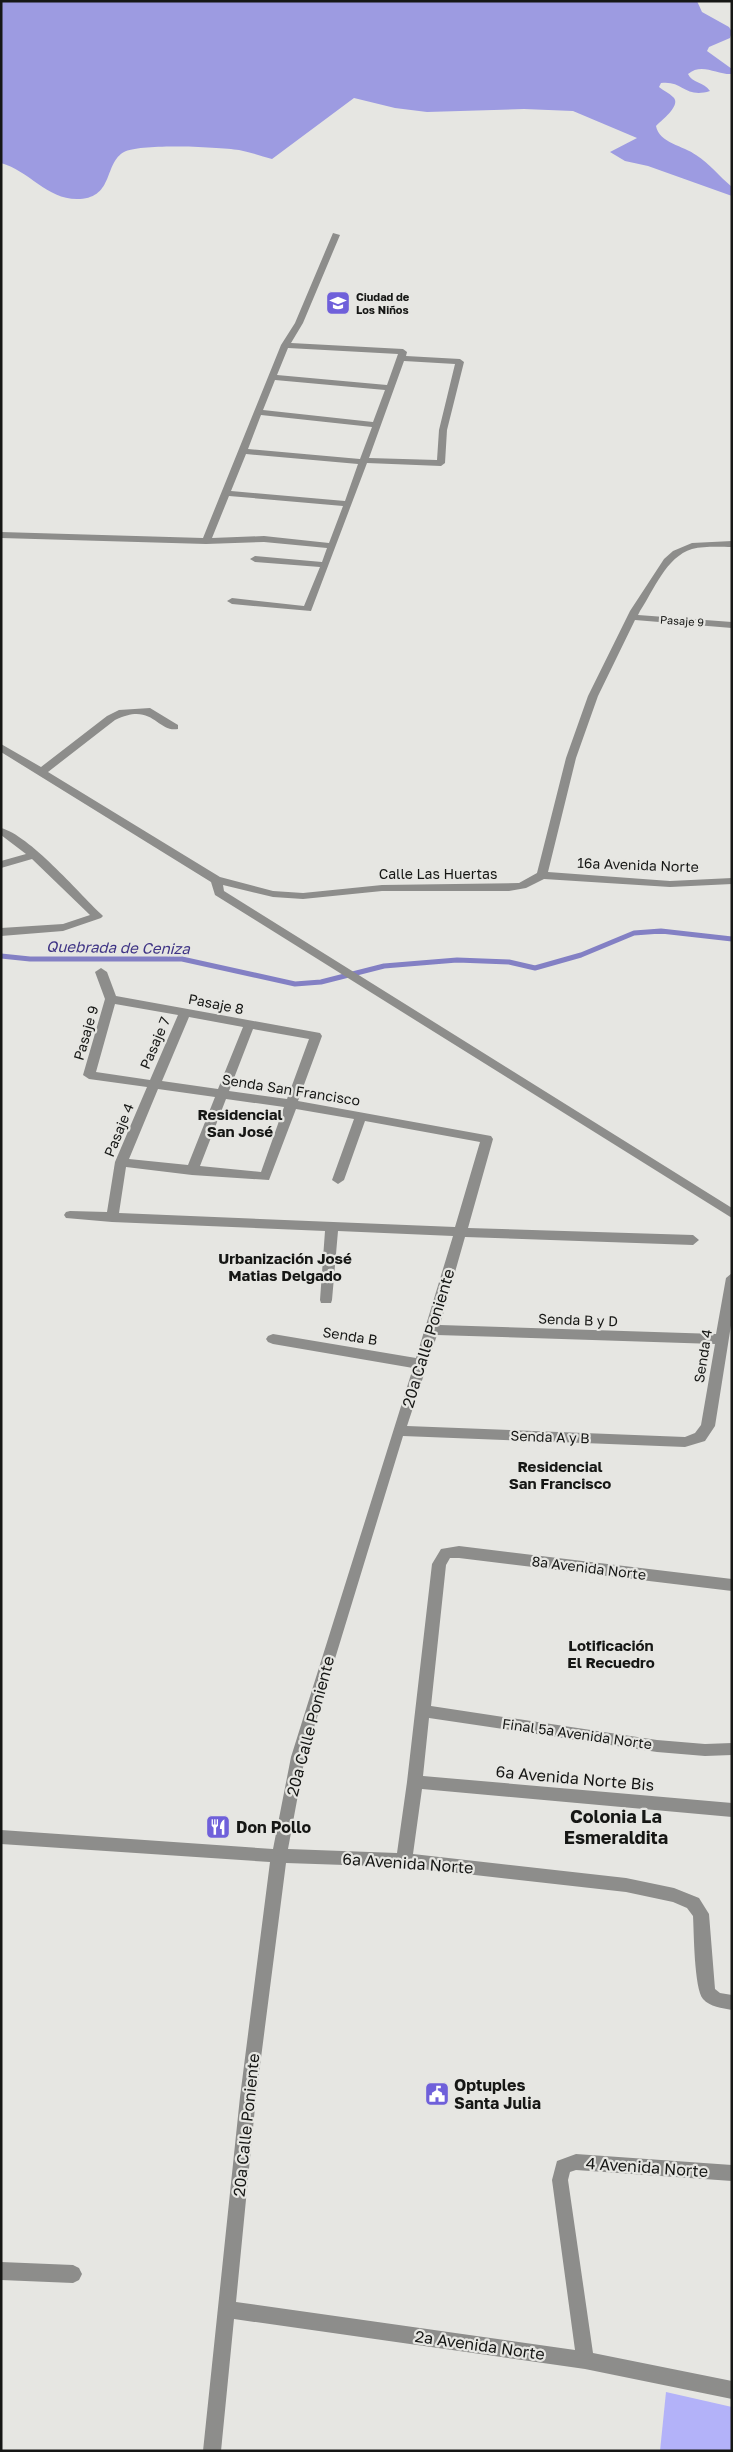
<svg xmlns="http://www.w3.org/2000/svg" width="733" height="2452" font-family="'Golos Text',sans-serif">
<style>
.green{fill:#b3b2f9}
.forest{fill:#9d9be1}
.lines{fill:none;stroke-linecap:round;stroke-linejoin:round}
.stream-far1{stroke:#8380c4;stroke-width:4}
.stream{stroke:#8380c4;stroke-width:5}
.minor{fill:#8d8d8b;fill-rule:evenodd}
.labels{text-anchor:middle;stroke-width:4.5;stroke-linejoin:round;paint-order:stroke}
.far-poi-label{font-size:11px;font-weight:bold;fill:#161715;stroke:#e6e6e2;text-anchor:start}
.far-street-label{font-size:11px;fill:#161715;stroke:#e6e6e2}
.street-label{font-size:14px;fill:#161715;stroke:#e6e6e2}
.water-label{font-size:15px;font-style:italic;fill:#3f3485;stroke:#e6e6e2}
.neighbourhood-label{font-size:15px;font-weight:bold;fill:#161715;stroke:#e6e6e2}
.near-street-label{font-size:16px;fill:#161715;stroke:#e6e6e2}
.near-poi-label{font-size:16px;font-weight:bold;fill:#161715;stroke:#e6e6e2;text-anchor:start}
.near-neighbourhood-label{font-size:18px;font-weight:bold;fill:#161715;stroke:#e6e6e2}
</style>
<rect width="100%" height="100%" fill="#e6e6e2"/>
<path class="green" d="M666 2392 732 2407V2451H660Z"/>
<path class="forest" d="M1 1H697L702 12 729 27 732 32 730 38 709 47 707 51 732 69V74C717 75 702 62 688 74 692 83 704 82 710 91 685 99 683 80 661 83L659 87C664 91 669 93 673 97 682 105 662 120 656 126 659 143 684 146 696 155 710 164 719 176 732 187V196L648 166 625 161 610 152 637 138 573 111 524 109 427 112 395 108 354 98 272 159C261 156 250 152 239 150 218 147 141 143 124 152 104 163 114 197 80 199 48 201 30 171 1 163Z"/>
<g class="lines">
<path class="stream-far1" d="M649 932H669"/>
<path class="stream" d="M1 956 30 959H182L295 984 321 982 384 966 457 960 509 962 535 968 581 955 634 933 661 931 732 939"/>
<path class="minor" d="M333 233 340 235 303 323 291 343 403 349 407 352 406 356 460 359 464 362 447 430 445 463 441 466 367 463 311 611 232 604 227 601 232 598 304 606 320 567 255 562 250 559 255 556 322 562 327 548 264 542 206 544 1 538V532L203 538 281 345 295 323ZM288 348 398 354 387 385 277 375ZM404 361 455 364 439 430 437 460 369 458ZM275 380 385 390 373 422 263 410ZM261 415 372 427 360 459 248 449ZM246 454 358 464 345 501 231 491ZM229 496 343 506 329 543 264 536 212 538Z
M732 541V547C720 547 704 546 692 549 666 557 654 590 640 611L638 615 732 622V628L635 620 598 696 576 758 548 872 670 881 732 878V884L670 887 544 879 526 888 509 891H382L303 899 273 897 223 885 224 891 732 1208V1218L215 895 211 882 1 752V744L41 767 107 716 119 710 150 708 178 725V729C157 733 153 701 115 720L48 772 220 877 273 891 303 893 382 885 519 883 537 873 566 758 588 696 630 611 664 559 673 551 692 543Z
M1 828C29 835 78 892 101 914L103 916 101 918 63 931 1 936V928L63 924 90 915 32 859 1 868V861L26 854 1 835Z
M101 968 107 972 116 996 320 1033 322 1036 298 1101 491 1136 493 1139 468 1228 693 1235 699 1240 693 1245 465 1237 440 1325 716 1334 726 1278 732 1273V1319L715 1426 705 1441 685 1447 403 1436 305 1757 288 1849 397 1853 407 1782 432 1564 441 1549 459 1546 732 1579V1591L459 1558H450L446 1565 431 1706 657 1740 705 1744 732 1743V1755L705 1756 657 1752 429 1718 423 1776 732 1803V1817L422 1789 413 1854 626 1878 674 1888 699 1898 709 1914 715 1989 720 1993 732 1995V2010C722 2008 710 2007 703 1999 694 1988 694 1932 693 1916L687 1908 673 1902 626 1892 404 1867 286 1863 256 2097 236 2302 575 2350 552 2180 557 2161 576 2154 732 2165V2181L576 2170 570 2172 568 2180 593 2353 732 2381V2399L585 2369 234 2319 221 2451H203L240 2097 270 1862 1 1844V1830L273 1849 291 1757 413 1368 273 1344 268 1342 266 1339 268 1336 273 1334 416 1358 453 1236 338 1231 332 1300 331 1303H321L320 1300 325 1231 112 1222 66 1218 64 1215 66 1212 70 1211 107 1212 115 1162 147 1087 89 1079 83 1075 105 999 95 972ZM115 1004 178 1015 150 1080 96 1072ZM189 1017 243 1027 218 1089 162 1081ZM253 1029 309 1039 287 1099 229 1091ZM158 1089 215 1097 188 1165 129 1159ZM226 1099 284 1107 261 1172 200 1166ZM296 1109 354 1119 332 1180 338 1184 344 1180 365 1121 480 1142 455 1227 119 1213 126 1167 192 1175 269 1180ZM437 1335 715 1344 701 1425 695 1433 685 1437 407 1426Z
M1 2262 73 2265 79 2268 82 2274 79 2280 73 2283 1 2280Z"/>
</g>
<defs>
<symbol id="school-square" viewBox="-11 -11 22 22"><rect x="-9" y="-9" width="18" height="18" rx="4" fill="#6f60da" stroke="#e6e6e2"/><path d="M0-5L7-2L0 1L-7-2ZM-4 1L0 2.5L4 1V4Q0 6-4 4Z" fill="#fff"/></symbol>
<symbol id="restaurant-square" viewBox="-11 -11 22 22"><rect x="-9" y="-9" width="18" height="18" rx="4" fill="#6f60da" stroke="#e6e6e2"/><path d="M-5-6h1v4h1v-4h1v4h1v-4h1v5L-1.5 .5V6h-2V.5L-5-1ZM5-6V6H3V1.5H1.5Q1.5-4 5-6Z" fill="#fff"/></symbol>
<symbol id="civic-square" viewBox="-11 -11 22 22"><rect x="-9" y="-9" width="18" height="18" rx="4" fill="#6f60da" stroke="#e6e6e2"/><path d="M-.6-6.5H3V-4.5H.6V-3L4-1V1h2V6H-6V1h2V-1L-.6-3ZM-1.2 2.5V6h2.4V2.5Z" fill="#fff"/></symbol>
</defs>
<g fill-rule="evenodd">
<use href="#school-square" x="324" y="289" width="28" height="28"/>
<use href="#restaurant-square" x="204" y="1813" width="28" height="28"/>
<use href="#civic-square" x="423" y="2080" width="28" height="28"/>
</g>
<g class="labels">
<g class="far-poi-label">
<text x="356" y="301">Ciudad de<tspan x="356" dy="13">Los Niños</tspan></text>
</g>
<g class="far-street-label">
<text transform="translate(682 621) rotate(4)" y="4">Pasaje 9</text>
</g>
<g class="street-label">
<text transform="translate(638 865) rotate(2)" y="5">16a Avenida Norte</text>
<text x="438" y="879">Calle Las Huertas</text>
<text transform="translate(216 1004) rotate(11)" y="5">Pasaje 8</text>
<text transform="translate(86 1033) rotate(-74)" y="5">Pasaje 9</text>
<text transform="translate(155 1043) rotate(-67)" y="5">Pasaje 7</text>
<text transform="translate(291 1090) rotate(9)" y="5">Senda San Francisco</text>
<text transform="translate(119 1130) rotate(-68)" y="5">Pasaje 4</text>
<text transform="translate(578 1320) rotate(2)" y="5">Senda B y D</text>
<text transform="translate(350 1336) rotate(9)" y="5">Senda B</text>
<text transform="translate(703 1356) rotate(-81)" y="5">Senda 4</text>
<text transform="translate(550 1437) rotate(2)" y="5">Senda A y B</text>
<text transform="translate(589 1568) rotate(7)" y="5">8a Avenida Norte</text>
<text transform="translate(577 1734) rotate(8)" y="5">Final 5a Avenida Norte</text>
</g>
<g class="water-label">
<text transform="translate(118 948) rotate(1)" y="5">Quebrada de Ceniza</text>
</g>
<g class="neighbourhood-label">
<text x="240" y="1120">Residencial<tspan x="240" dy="17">San José</tspan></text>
<text x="285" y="1264">Urbanización José<tspan x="285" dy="17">Matias Delgado</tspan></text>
<text x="560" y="1472">Residencial<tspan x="560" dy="17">San Francisco</tspan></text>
<text x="611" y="1651">Lotificación<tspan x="611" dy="17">El Recuedro</tspan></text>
</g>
<g class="near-street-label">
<text transform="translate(428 1338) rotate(-73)" y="6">20a Calle Poniente</text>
<text transform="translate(310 1726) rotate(-75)" y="6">20a Calle Poniente</text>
<text transform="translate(575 1778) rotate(5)" y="6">6a Avenida Norte Bis</text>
<text transform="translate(408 1863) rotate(4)" y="6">6a Avenida Norte</text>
<text transform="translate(246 2125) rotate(-84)" y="6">20a Calle Poniente</text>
<text transform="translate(647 2167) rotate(4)" y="6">4 Avenida Norte</text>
<text transform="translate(480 2345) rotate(8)" y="6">2a Avenida Norte</text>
</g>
<g class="near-poi-label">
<text x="236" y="1833">Don Pollo</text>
<text x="454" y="2091">Optuples<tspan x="454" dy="18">Santa Julia</tspan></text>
</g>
<g class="near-neighbourhood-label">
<text x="616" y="1823">Colonia La<tspan x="616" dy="21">Esmeraldita</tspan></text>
</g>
</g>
<rect width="733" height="2452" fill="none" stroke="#161715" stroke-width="5"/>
</svg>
